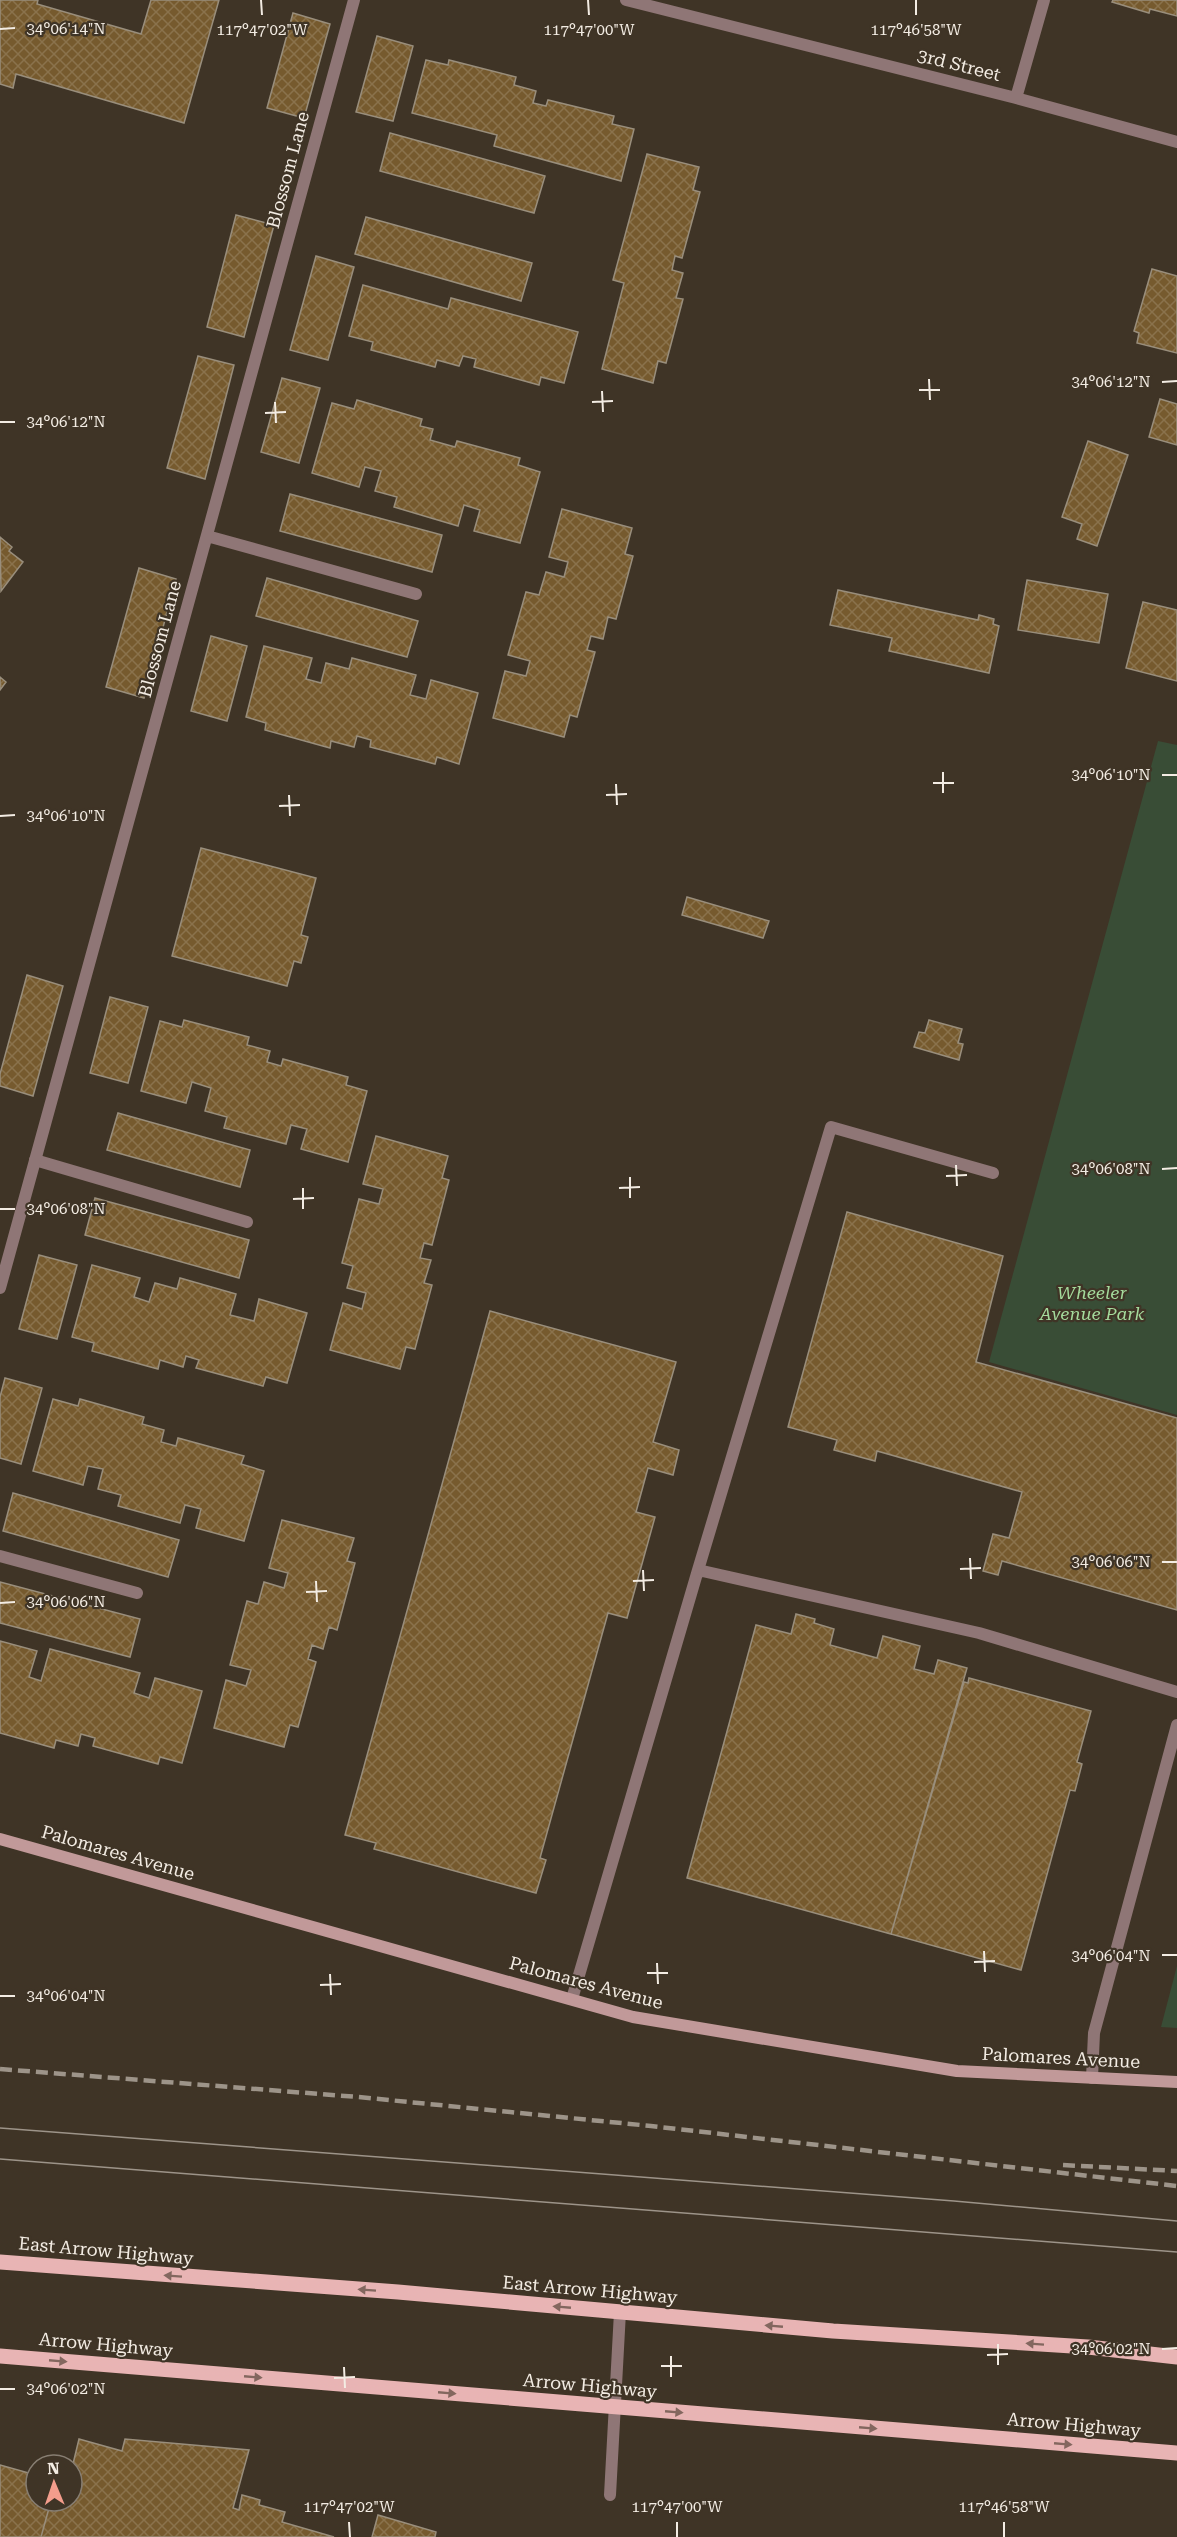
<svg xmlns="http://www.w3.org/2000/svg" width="1177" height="2537" font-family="'Roboto Serif',serif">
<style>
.green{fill:#394d36}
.building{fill:url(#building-cross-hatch);stroke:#998e7c;stroke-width:1.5}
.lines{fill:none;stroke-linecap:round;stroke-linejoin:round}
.lane{stroke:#8f7676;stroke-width:12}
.street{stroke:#8f7676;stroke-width:12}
.secondary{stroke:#c19999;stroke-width:12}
.primary{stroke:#e8b4b4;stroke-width:15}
.tram{stroke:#9d9489;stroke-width:1.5}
.rail{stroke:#9d9489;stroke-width:4.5;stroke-dasharray:12 6;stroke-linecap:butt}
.oneway{fill:#83675f}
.ticks{fill:none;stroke:#f3ece3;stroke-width:2}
.labels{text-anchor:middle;stroke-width:4.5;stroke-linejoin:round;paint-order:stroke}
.street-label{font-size:18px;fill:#f3ece3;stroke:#3f3426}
.park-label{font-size:18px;font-style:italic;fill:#a4da9c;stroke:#3f3426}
.ticks-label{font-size:15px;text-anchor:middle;fill:#f3ece3;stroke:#3f3426;stroke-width:4.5;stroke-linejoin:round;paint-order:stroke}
</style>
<defs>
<pattern id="building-cross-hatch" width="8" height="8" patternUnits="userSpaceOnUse" patternTransform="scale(1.5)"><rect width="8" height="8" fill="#765a2e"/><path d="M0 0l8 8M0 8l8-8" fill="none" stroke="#8a724c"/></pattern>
</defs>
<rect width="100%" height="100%" fill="#3f3426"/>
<path class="green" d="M1158 741 1177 745V1415L989 1362Z
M1177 1966V2028L1161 2027Z"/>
<path class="building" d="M0 0H38L37 4 141 34 151 0H219L184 123 16 74 13 88 0 84Z
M1113 0H1177V16L1150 9 1149 13 1112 2Z
M293 13 330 24 304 118 267 108Z
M377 36 413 46 393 121 356 112Z
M426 60 448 65 449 60 516 77 514 85 536 91 533 103 546 106 548 100 614 116 612 124 634 129 621 181 494 146 497 135 412 113Z
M390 133 545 176 534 213 380 171Z
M647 154 699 167 693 190 700 192 682 258 675 256 672 270 683 273 676 298 683 299 666 363 658 361 653 383 602 369 624 283 613 280Z
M236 215 274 225 244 337 207 327Z
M366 217 532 263 521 301 355 254Z
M316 256 354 267 328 360 290 350Z
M1152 269 1177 276V353L1137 343 1139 333 1134 331Z
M363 285 448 309 451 298 578 332 564 383 541 377 539 385 474 367 476 359 463 356 459 366 437 360 435 367 371 350 373 342 349 336Z
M198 356 234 365 205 479 167 468Z
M282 378 320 388 299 463 261 452Z
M1160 399 1177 404V445L1149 437Z
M357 400 422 419 420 426 433 429 430 440 455 447 457 441 520 458 518 465 540 472 520 543 474 531 480 510 464 505 458 526 394 507 397 497 375 491 381 471 365 467 359 487 312 473 332 403 354 409Z
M1088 441 1128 455 1097 546 1077 539 1082 524 1062 517Z
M290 494 442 535 432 572 280 531Z
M562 509 632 528 625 554 633 556 616 619 608 617 603 639 591 636 587 650 595 652 577 717 570 715 564 737 493 718 505 671 526 676 530 661 508 655 526 592 539 595 546 572 564 577 568 562 549 557Z
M0 537 12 547 9 551 23 562 1 591Z
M139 568 176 579 144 698 106 687Z
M267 578 418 621 407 657 256 616Z
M1027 580 1108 594 1099 643 1018 630Z
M838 590 978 620 979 615 994 619 993 624 999 626 989 673 889 651 892 638 830 625Z
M1143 602 1177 610V681L1126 668Z
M211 636 247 646 227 721 191 711Z
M264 646 312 658 306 679 321 683 326 663 349 669 352 658 416 675 410 695 426 699 431 680 478 693 459 764 437 757 435 764 370 747 371 740 357 736 354 747 331 741 330 748 265 730 266 723 246 717Z
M0 677 6 682 0 690Z
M201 848 316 878 301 935 308 937 301 963 294 961 287 986 172 956Z
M687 897 769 921 763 938 682 915Z
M27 975 63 986 33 1096 0 1086V1074Z
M110 997 148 1007 128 1083 90 1073Z
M184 1020 249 1037 247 1045 270 1051 267 1062 281 1066 283 1059 348 1077 346 1085 367 1091 348 1162 301 1149 307 1129 291 1125 286 1144 224 1128 227 1117 205 1111 211 1088 192 1082 186 1103 141 1091 160 1021 182 1027Z
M929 1020 962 1029 958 1043 963 1044 959 1060 914 1047 919 1032 925 1033Z
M118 1113 250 1150 240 1187 107 1150Z
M376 1136 448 1156 442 1178 449 1180 432 1245 424 1243 420 1258 431 1260 424 1283 432 1285 415 1349 406 1347 400 1369 330 1350 343 1303 362 1309 366 1293 347 1288 353 1266 342 1263 359 1199 379 1204 383 1189 363 1184Z
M95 1198 249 1240 239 1278 85 1235Z
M847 1212 1003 1256 976 1362 1177 1418V1610L1002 1561 998 1575 983 1571 993 1534 1009 1538 1022 1492 877 1451 875 1461 834 1450 837 1440 788 1427Z
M39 1255 77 1265 57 1339 19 1329Z
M92 1265 140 1278 134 1297 149 1302 155 1283 177 1289 180 1278 236 1294 230 1315 254 1321 259 1299 307 1313 287 1383 266 1377 263 1386 196 1368 199 1360 186 1356 183 1367 160 1360 158 1369 92 1351 94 1343 72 1337Z
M490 1311 676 1362 653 1442 679 1450 673 1475 648 1468 636 1512 655 1517 627 1618 608 1613 540 1858 546 1860 536 1893 374 1849 376 1843 345 1835Z
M5 1378 42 1388 21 1464 0 1458V1397Z
M53 1399 78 1406 80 1399 144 1417 142 1424 164 1430 161 1442 176 1446 178 1438 244 1456 241 1464 264 1471 244 1541 196 1528 201 1509 185 1505 180 1523 118 1506 121 1495 98 1489 103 1469 88 1466 83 1485 33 1471Z
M13 1493 179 1540 168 1577 3 1531Z
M282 1520 354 1538 347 1561 355 1563 337 1630 329 1627 323 1649 312 1645 308 1659 316 1662 298 1727 290 1725 284 1747 214 1728 226 1680 246 1686 251 1670 230 1665 247 1601 258 1604 264 1582 284 1588 288 1573 269 1568Z
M0 1582 140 1619 130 1657 0 1623Z
M796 1614 815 1619 814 1623 834 1629 830 1645 877 1658 883 1636 920 1646 914 1669 934 1674 938 1660 967 1668 891 1934 687 1878 756 1625 791 1634Z
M0 1641 37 1651 29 1677 41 1681 50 1649 140 1673 134 1693 149 1698 155 1678 202 1691 182 1763 160 1757 158 1764 93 1746 95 1738 81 1734 78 1746 56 1740 54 1748 0 1733Z
M969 1678 1091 1711 1077 1762 1082 1764 1075 1791 1070 1790 1021 1970 891 1934 964 1682 968 1683Z
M79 2439 122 2451 125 2439 249 2450 233 2508 239 2510 242 2495 260 2500 259 2505 285 2512 282 2522 334 2537H41L51 2501H72V2465H62L63 2461 73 2464Z
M0 2465 36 2475V2501H51L41 2537H0Z
M378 2515 436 2532 435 2537H372Z"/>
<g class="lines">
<path class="lane" d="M35 1160 247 1222
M0 1556 137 1593
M698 1570 831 1127 993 1173
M572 1999 698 1570 979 1633 1177 1692
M1092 2078 1094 2033 1177 1725
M610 2495 620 2312"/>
<path class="street" d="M626 0 1016 98 1177 142
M1016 98 1044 0
M207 536 416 594
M0 1288 354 0"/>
<path class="secondary" d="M0 1839 633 2017 957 2071 1177 2082"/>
<path class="primary" d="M0 2262 398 2292 833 2331 1088 2347 1177 2357
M0 2356 1177 2453"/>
<path class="tram" d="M0 2128 954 2201 1177 2221
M0 2159 1177 2252"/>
<path class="rail" d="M0 2069 358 2097 651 2126 1177 2186
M1063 2165 1177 2171"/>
</g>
<defs><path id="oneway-solid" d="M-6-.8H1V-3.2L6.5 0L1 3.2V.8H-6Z" transform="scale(1.5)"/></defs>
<g class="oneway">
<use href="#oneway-solid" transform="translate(173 2276) rotate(-176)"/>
<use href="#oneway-solid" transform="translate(367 2290) rotate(-176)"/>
<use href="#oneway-solid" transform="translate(562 2307) rotate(-175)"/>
<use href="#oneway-solid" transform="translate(774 2326) rotate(-175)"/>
<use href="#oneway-solid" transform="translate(1035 2344) rotate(-176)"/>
<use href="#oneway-solid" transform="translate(58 2361) rotate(5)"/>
<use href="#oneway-solid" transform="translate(253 2377) rotate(5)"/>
<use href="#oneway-solid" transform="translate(447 2393) rotate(5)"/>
<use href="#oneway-solid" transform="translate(674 2412) rotate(5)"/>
<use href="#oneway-solid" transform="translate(868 2428) rotate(5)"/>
<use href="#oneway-solid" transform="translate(1063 2444) rotate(5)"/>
</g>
<path class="ticks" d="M261 0 262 15M588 0 589 15M916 0V15M0 29 15 28M929 379 930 400M1162 382 1177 381M919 390H940M602 391 603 412M275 402 276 423M592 402 613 401M265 413 286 412M0 422H15M943 772V793M1162 775H1177M933 783H954M616 784 617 805M289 795 290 816M606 795 627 794M279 806 300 805M0 816 15 815M956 1165 957 1186M1162 1169 1177 1168M946 1176 967 1175M630 1177V1198M303 1188V1209M619 1188 640 1187M293 1199 314 1198M0 1209H15M970 1558 971 1579M1162 1562H1177M960 1569 981 1568M643 1570 644 1591M316 1581 317 1602M633 1581 654 1580M306 1592 327 1591M0 1603 15 1602M984 1951 985 1972M1162 1955H1177M974 1962 995 1961M657 1963 658 1984M647 1973H668M330 1974 331 1995M320 1985 341 1984M0 1996H15M998 2344V2365M1162 2349 1177 2348M987 2355 1008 2354M671 2356V2377M661 2366H682M344 2367 345 2388M334 2378 355 2377M0 2389H15M349 2522 350 2537M677 2522V2537M1004 2522V2537"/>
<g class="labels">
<g class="street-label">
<text transform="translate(959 65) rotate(14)" y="6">3rd Street</text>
<text transform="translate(288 170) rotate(-75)" y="6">Blossom Lane</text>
<text transform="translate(160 639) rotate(-75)" y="6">Blossom Lane</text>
<text transform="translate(118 1853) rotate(16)" y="6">Palomares Avenue</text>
<text transform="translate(586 1983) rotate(15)" y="6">Palomares Avenue</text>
<text transform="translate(1061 2058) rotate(3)" y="6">Palomares Avenue</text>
<text transform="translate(106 2251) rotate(5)" y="6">East Arrow Highway</text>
<text transform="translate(590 2290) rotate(5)" y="6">East Arrow Highway</text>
<text transform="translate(106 2345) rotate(5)" y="6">Arrow Highway</text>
<text transform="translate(590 2386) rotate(5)" y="6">Arrow Highway</text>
<text transform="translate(1074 2425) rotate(5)" y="6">Arrow Highway</text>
</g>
<g class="park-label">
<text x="1092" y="1299">Wheeler<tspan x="1092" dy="21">Avenue Park</tspan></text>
</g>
</g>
<g class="ticks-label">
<text x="66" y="34">34°06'14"N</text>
<text x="262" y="35">117°47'02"W</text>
<text x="589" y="35">117°47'00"W</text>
<text x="916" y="35">117°46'58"W</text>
<text x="1111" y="387">34°06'12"N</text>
<text x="66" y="427">34°06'12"N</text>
<text x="1111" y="780">34°06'10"N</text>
<text x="66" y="821">34°06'10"N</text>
<text x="1111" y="1174">34°06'08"N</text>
<text x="66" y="1214">34°06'08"N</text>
<text x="1111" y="1567">34°06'06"N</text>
<text x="66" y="1607">34°06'06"N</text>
<text x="1111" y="1961">34°06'04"N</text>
<text x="66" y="2001">34°06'04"N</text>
<text x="1111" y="2354">34°06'02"N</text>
<text x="66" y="2394">34°06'02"N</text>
<text x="349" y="2512">117°47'02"W</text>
<text x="677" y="2512">117°47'00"W</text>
<text x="1004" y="2512">117°46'58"W</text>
</g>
<g transform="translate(54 2483) rotate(358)"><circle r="28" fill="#3f3426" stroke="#877e72" stroke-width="1.5"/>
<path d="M0-4.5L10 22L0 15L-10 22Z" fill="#f49d8c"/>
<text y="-9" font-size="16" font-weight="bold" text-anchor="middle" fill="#f3ece3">N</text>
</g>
</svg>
